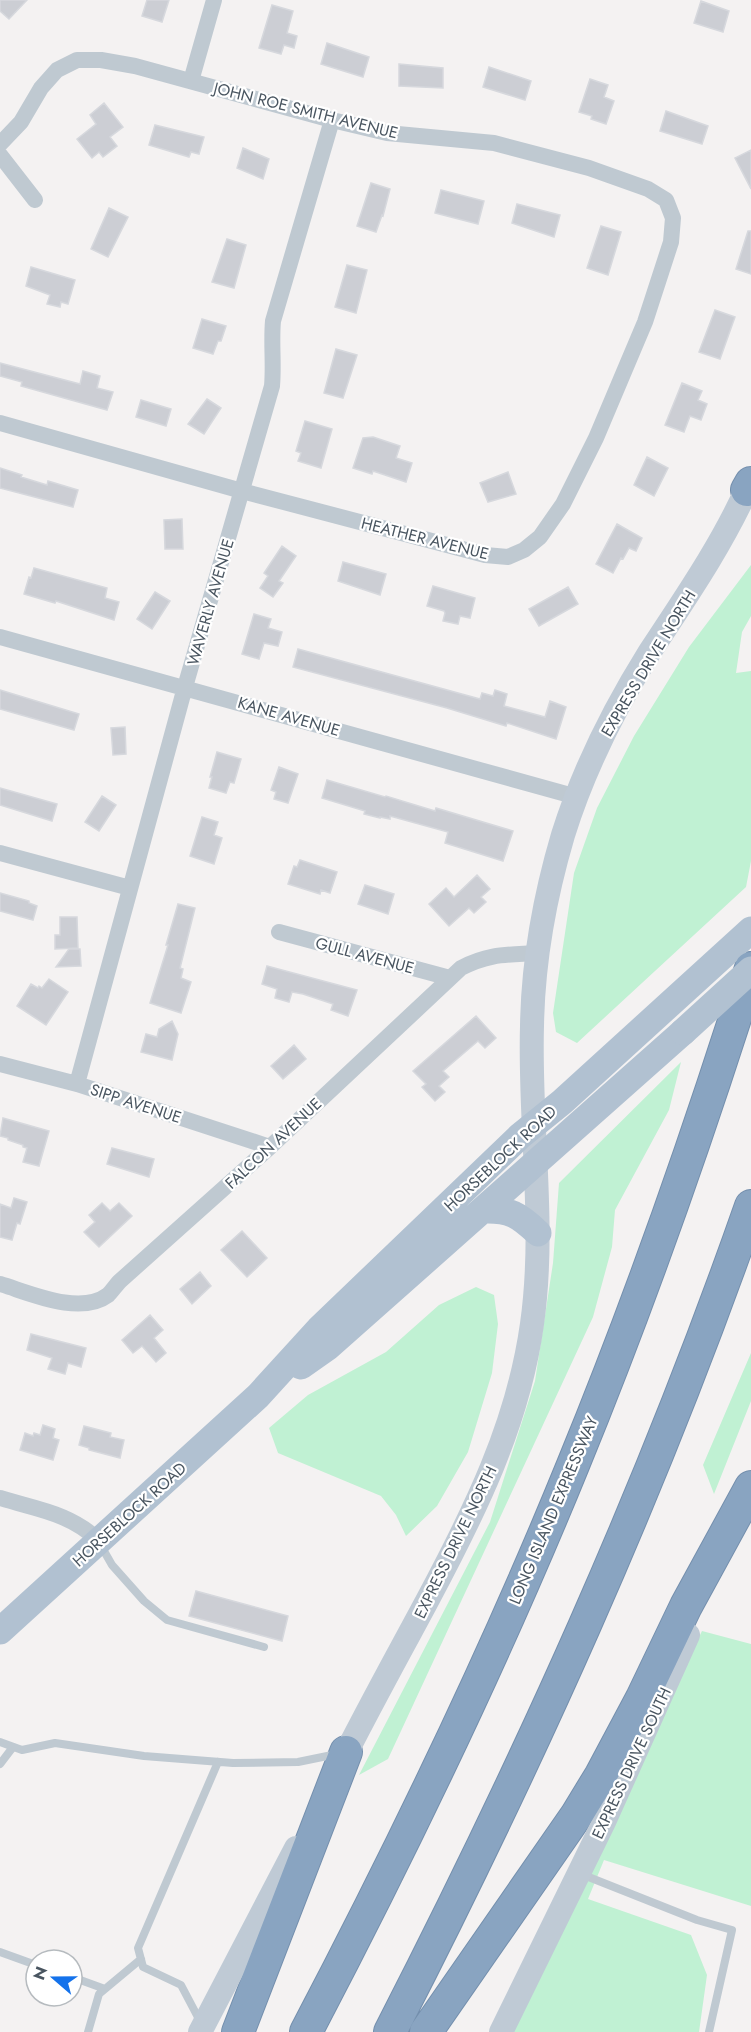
<svg xmlns="http://www.w3.org/2000/svg" width="751" height="2032" font-family="Jost,sans-serif">
<style>
.green{fill:#c0f1d3}
.building{fill:#ccced4;stroke:#d6d8dd;stroke-width:1.5}
.lines{fill:none;stroke-linecap:round;stroke-linejoin:round}
.motorway-casing{stroke:#748fad;stroke-width:34}
.service{stroke:#bfc9d1;stroke-width:8}
.minor{stroke:#bfc9d1;stroke-width:16}
.secondary{stroke:#bfcad5;stroke-width:24}
.primary{stroke:#b1c1d1;stroke-width:27}
.motorway{stroke:#89a4c1;stroke-width:32}
.primary-bridge{stroke:#b1c1d1;stroke-width:27}
.labels{text-anchor:middle;stroke-width:4.5;stroke-linejoin:round;paint-order:stroke}
.street-label{font-size:16px;fill:#495560;stroke:#fff}
</style>
<rect width="100%" height="100%" fill="#f4f2f2"/>
<path class="green" d="M751 565V616L742 632 736 673 751 671V861L746 887 577 1043 556 1032 553 1013 574 873 597 808 634 736 689 647Z
M681 1062 669 1110 615 1210 612 1247 593 1317 388 1759 359 1775 490 1522 535 1381 553 1263 559 1183Z
M476 1287 494 1295 498 1324 492 1373 468 1452 437 1506 406 1536 396 1515 381 1496 278 1453 269 1428 308 1395 386 1352 439 1305Z
M751 1353V1401L714 1494 703 1465Z
M702 1631 751 1644V1906L604 1860 588 1899 691 1935 707 1975 699 2032H502Z"/>
<path class="building" d="M0 0H27L9 19 0 11Z
M147 0H169L162 22 142 16Z
M701 1 729 11 723 32 694 23Z
M272 5 293 11 287 33 297 36 294 48 284 45 281 54 259 48Z
M327 43 369 57 363 77 321 64Z
M399 64 443 68V88L399 86Z
M489 67 531 81 525 100 483 87Z
M590 79 608 85 604 97 614 101 606 124 591 119 592 116 579 112Z
M104 103 123 127 110 137 117 146 103 157 99 152 92 158 77 139 96 124 90 115Z
M666 111 708 126 702 144 660 131Z
M155 125 204 137 199 154 191 152 189 157 149 145Z
M243 148 269 159 263 179 237 168Z
M751 150V189L735 158Z
M371 183 390 189 383 216 382 215 376 232 357 226Z
M441 190 484 201 478 224 435 213Z
M517 204 560 215 554 237 512 223Z
M109 208 128 217 108 257 91 249Z
M601 226 621 232 608 275 587 268Z
M748 231H751V274L736 269Z
M227 239 246 245 234 288 212 282Z
M347 265 367 270 356 313 335 307Z
M31 267 75 280 68 304 61 302 60 307 47 304 50 295 26 286Z
M715 310 735 317 720 359 699 352Z
M202 319 226 326 221 341H218L213 354 193 348Z
M336 349 357 355 343 398 324 393Z
M0 363 80 384 83 371 100 376 97 388 113 392 107 410 21 386 22 382 0 376Z
M682 383 702 391 698 400 707 404 701 420 690 416 684 432 665 425Z
M207 399 221 408 204 434 188 424Z
M141 400 171 409 166 426 136 417Z
M305 421 332 429 321 468 298 461 301 453 296 451Z
M373 437 400 446 396 458 412 463 406 482 373 471 372 474 353 468 363 438Z
M647 457 668 468 654 496 634 485Z
M0 468 22 475 21 477 47 485 48 481 78 490 73 507 0 488Z
M508 472 516 494 488 502 480 483Z
M182 519 183 549H165L164 520Z
M617 524 642 538 636 551 629 548 623 559 621 558 613 573 596 564Z
M282 546 296 556 279 581 283 583 273 597 260 588 268 576 264 573Z
M343 562 386 574 380 595 338 581Z
M34 568 107 588 105 598 119 602 114 620 56 601 55 603 24 594 29 577 31 578Z
M433 586 475 598 470 618 460 616 458 624 443 621 445 613 444 611 427 606Z
M568 587 578 604 539 626 529 609Z
M155 592 170 601 152 629 137 619Z
M254 614 271 619 268 628 282 632 278 646 264 643 259 659 242 654Z
M298 649 480 699 482 693 493 696 495 690 507 694 504 706 545 717 550 701 566 707 556 739 507 723 506 726 447 708 293 667Z
M0 690 79 714 74 730 0 709Z
M125 727 126 754 113 755 111 728Z
M217 752 241 759 234 783 230 782 226 793 209 788 212 777H210Z
M279 767 298 774 288 803 274 799 276 792 271 790Z
M327 780 385 797 386 796 435 811 436 808 513 831 503 861 445 843 448 832 390 816V819L380 817V818L364 814 365 811 322 798Z
M0 788 57 804 52 821 0 805Z
M102 796 116 805 99 831 85 822Z
M202 817 218 822 214 835 222 838 214 864 190 856Z
M300 860 337 872 330 893 321 890 320 894 288 884 294 866 297 867Z
M477 875 490 889 481 897 486 902 474 913 469 908 449 926 429 904 446 888 454 897Z
M365 885 394 894 388 914 358 904Z
M0 893 29 901V903L37 906 33 920 0 911Z
M178 904 195 908 180 968 183 969 181 978 191 982 181 1013 150 1003 168 945H166Z
M60 917H77L78 948 55 949V935H60Z
M69 949H80L81 966 56 967Z
M267 966 357 990 348 1016 331 1010 333 1004 303 994 292 992 289 1002 275 998 277 989 262 984Z
M49 979 68 992 46 1025 17 1006 31 984 38 988 39 986 42 988Z
M476 1016 496 1038 485 1048 478 1041 443 1071 449 1077 439 1086 445 1092 435 1101 422 1087 426 1084 413 1071Z
M172 1021 178 1034 172 1060 141 1052 146 1034 157 1037 159 1029Z
M294 1045 306 1059 283 1079 271 1066Z
M3 1118 49 1131 39 1166 23 1162 27 1148 23 1147V1145L8 1140V1138L0 1136Z
M112 1148 154 1159 149 1177 107 1164Z
M14 1198 27 1202 20 1224 17 1223 12 1240 0 1237V1204L11 1208Z
M102 1203 110 1211 119 1203 132 1216 99 1247 84 1232 95 1222 89 1215Z
M242 1231 267 1258 247 1277 221 1250Z
M200 1272 211 1286 192 1304 180 1289Z
M150 1315 163 1330 154 1338 166 1353 156 1362 142 1346 133 1353 122 1340Z
M31 1334 86 1348 81 1367 68 1363 65 1374 48 1369 52 1358 27 1350Z
M43 1425 55 1429 53 1438 59 1440 53 1460 20 1450 25 1433 33 1436 34 1433 40 1435Z
M84 1426 111 1433 110 1437 124 1440 120 1458 89 1450V1448L79 1445Z
M196 1591 288 1616 282 1641 189 1616Z"/>
<g class="lines">
<defs>
<path id="motorway" d="M747 490 751 483
M238 2032 346 1752
M306 2032C403 1847 494 1659 573 1465 640 1302 698 1136 751 968
M390 2032C528 1763 651 1492 751 1206
M426 2032 576 1816 601 1775 642 1698 686 1606 751 1487"/>
</defs>
<use href="#motorway" class="motorway-casing"/>
<path class="service" d="M100 1544 112 1565 144 1601 167 1620 264 1647
M0 1742 22 1750 55 1743 144 1756 233 1763 298 1762 337 1754
M0 1764 13 1747
M581 1874 697 1920 732 1930 709 2032
M0 1952 36 1965
M72 1977 105 1989
M201 2023 181 1985 143 1967 138 1948 218 1762
M88 2032 99 1994 141 1959"/>
<path class="minor" d="M191 81 214 0
M0 144 21 122 41 88 57 70 77 60H101L135 66 332 120 387 133 494 143 589 168 648 189 666 200 673 218 671 242 645 322 596 438 563 504 540 537 524 550 508 557 485 555 242 491 0 423
M0 155 35 200
M0 637 577 797
M0 853 130 888
M279 932 450 978
M0 1064 77 1084 270 1147
M77 1084 185 687 272 386C274 364 271 343 273 321L332 120
M0 1284C30 1293 80 1316 108 1295 112 1291 116 1285 120 1281L270 1147 461 968C490 953 508 955 538 953
M0 1498C35 1509 71 1513 99 1541"/>
<path class="secondary" d="M339 1767C367 1711 397 1657 427 1601 474 1513 518 1425 532 1324 546 1225 529 1126 532 1026 533 963 545 896 563 835 583 771 614 709 649 653 686 597 724 542 751 480
M200 2032 296 1848
M501 2032 603 1824 688 1635"/>
<path class="primary" d="M483 1210C510 1209 519 1215 538 1233
M301 1366 328 1347 683 1032
M0 1631 258 1396 319 1329 520 1136 562 1102 751 930"/>
<use href="#motorway" class="motorway"/>
<path class="primary-bridge" d="M683 1032 751 970"/>
</g>
<g class="labels">
<g class="street-label">
<text transform="translate(306 110) rotate(14)" y="6">JOHN ROE SMITH AVENUE</text>
<text transform="translate(425 538) rotate(14)" y="6">HEATHER AVENUE</text>
<text transform="translate(210 602) rotate(-74)" y="6">WAVERLY AVENUE</text>
<text transform="translate(648 663) rotate(-59)" y="6">EXPRESS DRIVE NORTH</text>
<text transform="translate(289 716) rotate(16)" y="6">KANE AVENUE</text>
<text transform="translate(365 955) rotate(15)" y="6">GULL AVENUE</text>
<text transform="translate(136 1103) rotate(18)" y="6">SIPP AVENUE</text>
<text transform="translate(273 1143) rotate(-43)" y="6">FALCON AVENUE</text>
<text transform="translate(500 1158) rotate(-43)" y="6">HORSEBLOCK ROAD</text>
<text transform="translate(553 1510) rotate(-67)" y="6">LONG ISLAND EXPRESSWAY</text>
<text transform="translate(129 1514) rotate(-42)" y="6">HORSEBLOCK ROAD</text>
<text transform="translate(455 1542) rotate(-64)" y="6">EXPRESS DRIVE NORTH</text>
<text transform="translate(631 1763) rotate(-65)" y="6">EXPRESS DRIVE SOUTH</text>
</g>
</g>
<g transform="translate(54 1978) rotate(290)"><circle r="28" fill="#ffffff" stroke="#b6bbbf" stroke-width="1.5"/>
<path d="M0-4.5L10 22L0 15L-10 22Z" fill="#1472eb"/>
<text y="-9" font-size="16" font-weight="bold" text-anchor="middle" fill="#495560">N</text>
</g>
</svg>
